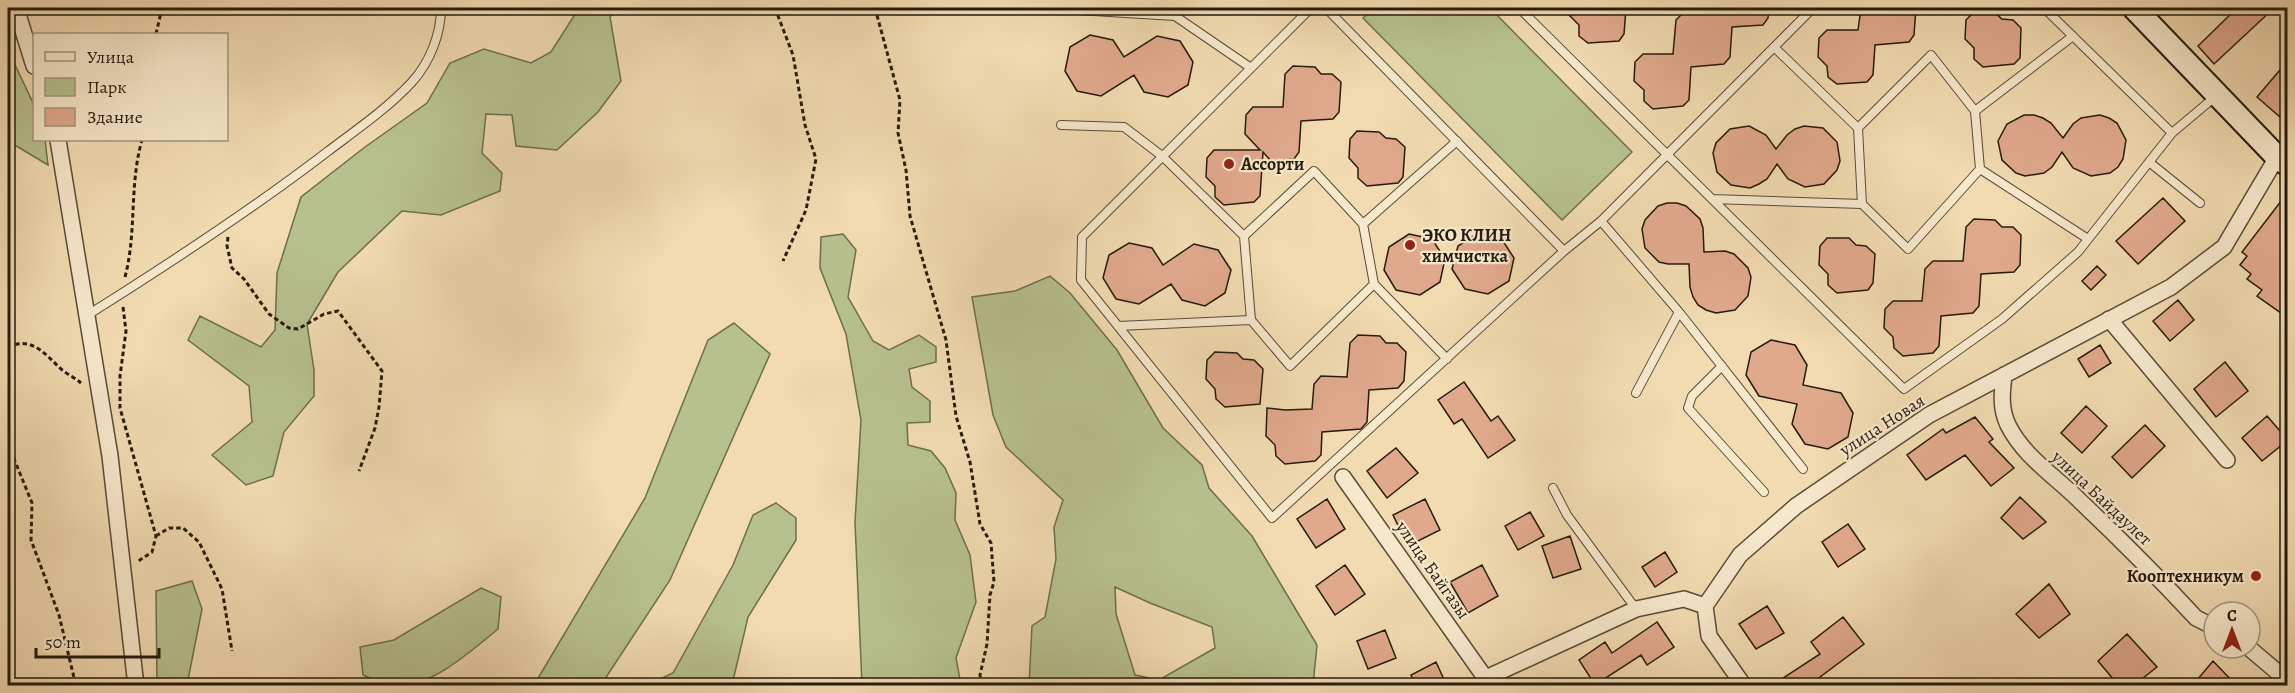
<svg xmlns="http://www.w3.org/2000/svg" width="2295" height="693" font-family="Alegreya,serif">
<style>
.green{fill:#b7c18e;stroke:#6e6e4e;stroke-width:1.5;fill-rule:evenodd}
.building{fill:#e1a98c;stroke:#251b0e;stroke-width:1.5}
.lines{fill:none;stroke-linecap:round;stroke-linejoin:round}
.lane-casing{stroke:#584b37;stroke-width:10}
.street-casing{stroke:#584b37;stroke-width:18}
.secondary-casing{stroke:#251b0e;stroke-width:26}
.path{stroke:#251b0e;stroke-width:3;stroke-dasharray:4.5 3;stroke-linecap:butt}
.lane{stroke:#f7e8cc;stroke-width:8}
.street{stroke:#f7e8cc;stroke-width:15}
.secondary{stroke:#f7e8cc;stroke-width:22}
.poi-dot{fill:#8f2418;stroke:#f7e8cc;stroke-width:2}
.labels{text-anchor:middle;stroke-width:4.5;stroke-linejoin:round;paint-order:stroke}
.poi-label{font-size:18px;font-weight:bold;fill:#251b0e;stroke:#f7e8cc;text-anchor:start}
.street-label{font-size:18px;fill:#251b0e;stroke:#f7e8cc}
</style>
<rect width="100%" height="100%" fill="#f2dbb1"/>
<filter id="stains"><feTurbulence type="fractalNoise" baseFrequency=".00333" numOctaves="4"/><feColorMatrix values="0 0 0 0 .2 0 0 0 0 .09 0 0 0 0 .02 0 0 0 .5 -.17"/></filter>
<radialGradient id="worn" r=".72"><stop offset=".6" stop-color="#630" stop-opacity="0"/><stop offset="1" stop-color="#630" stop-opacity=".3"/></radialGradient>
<path class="green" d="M579 8H619L610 17 621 81 598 112 557 150 516 146 512 115 486 114 482 153 502 173 500 191 441 215 402 211 338 272 307 324 314 370V396L284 432 273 476 246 485 212 455 252 422 249 386 188 340 200 316 261 347 275 330 277 273 301 197 365 147 427 103 450 63 484 49 531 63 551 52Z
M1374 8H1427L1432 12 1437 8H1490L1632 152 1562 220 1363 18Z
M8 50 34 105V140H45L48 165 8 141Z
M843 234 856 250 848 297 873 341 889 350 919 335 936 347V362L909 369 912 387 930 401V422L907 423 908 445 931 451 945 468 956 493 955 520 970 555 976 602 956 658 961 685H862L855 522 861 420 846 334 820 268 821 237Z
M1050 276 1070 293 1117 350 1163 428 1202 465 1209 488 1252 536 1317 645 1313 685H1029L1032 626 1045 617 1056 559 1054 527 1063 500 1006 447 993 415 972 297 1015 291ZM1115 587 1150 603 1212 627 1215 648 1159 680 1135 675 1116 614Z
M734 323 770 354 670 580 601 685H534L645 498 708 340Z
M776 503 796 518V540L748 617 732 685H647L673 673 733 565 753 515Z
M192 581 202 609 187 685H157L156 591Z
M481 588 501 597 498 629C471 651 431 688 394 686 384 685 372 679 363 675L360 647 394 640Z"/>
<path class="building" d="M1562 8H1626L1624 34 1619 41 1588 43 1579 36V25Z
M1722 8H1769L1768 18 1763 25 1732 27 1730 57 1724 64 1691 67 1689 100 1683 106 1653 109 1644 101V90L1634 81 1635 62 1643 54H1673L1676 20 1684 12 1725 11Z
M1861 8H1916L1914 35 1909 42 1875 45 1873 75 1867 82 1837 84 1828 77 1827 66 1818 57 1819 38 1827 30H1858Z
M2237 8H2274L2214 64 2198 46Z
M1974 12 1995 13 2002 19 2013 20 2021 28 2020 58 2014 64 1983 67 1974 59V48L1965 39 1966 20Z
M1090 35 1113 40 1124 57 1157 36 1180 41 1193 62 1188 85 1168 97 1144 92 1134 75 1101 96 1077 91 1065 71 1070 47Z
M1293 66 1315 67 1321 74H1332L1341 82 1339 112 1333 119 1301 121 1299 152 1294 159 1271 161 1263 152 1260 196 1254 202 1224 205 1215 197V186L1206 177 1207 158 1214 150H1260L1245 134 1246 115 1253 107H1283L1285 74Z
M2280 70 2288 79V124L2257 97Z
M2024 115H2034L2043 118 2051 123 2063 138 2073 124 2081 118 2100 115 2109 118 2117 123 2126 140 2123 159 2118 167 2110 173 2091 176 2073 168 2062 152 2052 167 2044 173 2025 176 2016 173 2002 160 1998 141 2007 124Z
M1749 126 1766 135 1776 149 1787 135 1795 129 1804 126 1823 128 1837 142 1840 161 1837 170 1824 184 1805 187 1788 179 1777 164 1767 179 1759 184 1750 188 1731 185 1717 172 1713 153 1716 143 1730 129Z
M1357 131 1379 132 1386 138 1396 139 1405 147 1403 177 1398 183 1367 186 1358 178V168L1349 158 1350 139Z
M2288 192V318L2257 296 2262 290 2247 279 2251 274 2240 265 2247 256 2242 252Z
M2163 198 2185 221 2138 264 2116 241Z
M1667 203H1677L1686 206 1700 219 1703 228 1704 252 1725 251 1734 254 1748 268 1751 277 1748 296 1735 310 1716 313 1706 310 1698 305 1693 297 1690 287 1689 264H1668L1659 262 1645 248 1642 229 1645 220 1658 206Z
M1974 219 1995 220 2002 227H2013L2021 235 2020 265 2014 272 1981 274 1979 306 1973 313 1941 316 1939 346 1933 353 1903 356 1894 348 1893 337 1884 328 1885 309 1893 301H1922L1925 269 1933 261H1963L1966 227Z
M1478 233 1501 238 1514 258 1509 281 1488 294 1465 289 1452 269 1458 246Z
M1409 234 1432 239 1445 259 1440 282 1420 295 1396 290 1384 270 1389 247Z
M1827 238H1849L1856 245 1866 246 1875 254 1873 283 1868 290 1837 293 1828 285V274L1819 265 1820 246Z
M1129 243 1152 248 1163 265 1194 244 1218 250 1231 270 1225 293 1205 306 1182 300 1171 284 1139 304 1116 299 1103 278 1109 255Z
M2097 266 2106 275 2091 290 2082 281Z
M2178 300 2194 320 2170 341 2153 321Z
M1358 335 1380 336 1386 343H1397L1406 352 1404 381 1398 388 1369 390 1367 422 1361 429 1322 432 1321 455 1315 461 1285 464 1276 456 1275 445 1266 436 1267 408 1285 410 1312 409 1314 384 1321 376 1347 377 1350 343Z
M1771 340 1795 345 1807 365 1803 385 1841 393 1853 413 1848 437 1828 449 1805 444 1792 424 1797 404 1759 396 1746 375 1751 352Z
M2100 345 2111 363 2089 377 2078 359Z
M1215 352 1237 353 1243 359 1254 360 1263 369 1260 404 1225 407 1216 399 1215 389 1206 379 1207 360Z
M2225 362 2248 391 2216 417 2194 389Z
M1464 382 1491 421 1498 416 1515 440 1488 458 1462 419 1454 424 1438 400Z
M2086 406 2107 426 2082 453 2061 433Z
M2267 416 2288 440 2262 461 2242 438Z
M1975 417 1993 439 1989 442 2014 468 1991 486 1965 455 1926 480 1907 455 1943 429 1946 433Z
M2145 425 2165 446 2132 478 2112 457Z
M1396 448 1418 473 1387 498 1367 471Z
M2020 497 2046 522 2023 539 2001 518Z
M1327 499 1345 529 1316 548 1297 519Z
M1425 499 1440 530 1408 546 1393 515Z
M1530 512 1544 536 1518 550 1505 526Z
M1848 524 1865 549 1838 567 1822 542Z
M1570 536 1581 569 1553 578 1542 546Z
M1665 552 1677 572 1655 587 1642 567Z
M1345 565 1365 594 1335 615 1316 586Z
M1482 565 1498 596 1468 613 1450 582Z
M2049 584 2070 614 2039 638 2016 614Z
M1767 606 1784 633 1756 649 1739 624Z
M1843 617 1864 644 1808 686H1771L1820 654 1811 642Z
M1657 622 1674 647 1647 665 1641 655 1595 685 1579 660 1605 642 1612 653Z
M1385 630 1396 658 1368 669 1357 641Z
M2127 634 2157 667 2133 686H2119L2098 661Z
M2213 661 2237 686H2192Z
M1436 662 1447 686H1416L1411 675Z"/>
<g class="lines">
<defs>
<path id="lane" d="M1311 8 1082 237 1081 280 1272 518 1564 251 1601 221 1813 8
M1326 8 1564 251
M1519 8 1904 389 2002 319 2078 252 2172 133 2216 96
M2044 8 2172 133
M1077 10 1175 16 1251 68
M1774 47 1858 128 1931 55 1975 111 1980 169 1908 249 1862 204 1858 128
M1975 111 2073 36
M1061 125 1124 127 1162 156 1244 236 1314 171 1363 224 1374 284 1290 366 1251 320 1244 236
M2149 162 2200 203
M1980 169 2088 239
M1712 199 1862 204
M1601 221 1679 312 1803 469
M1363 224 1457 141
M1374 284 1447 359
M86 316C169 264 250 211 327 152 356 130 387 109 412 82 430 62 441 34 441 8
M1118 326 1251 320
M1722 366 1692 396 1688 408 1764 492
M1636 393 1679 312
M1553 488 1567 515 1636 609"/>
<path id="street" d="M16 8 34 66
M58 140 110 456 136 686
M2109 319 2227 460
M2004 375C2002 393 2000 408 2008 425 2024 457 2055 476 2080 501 2120 539 2159 578 2196 618L2214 627
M1343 477 1491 686
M1705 606 1709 636 1744 686
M2249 648 2288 681
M1486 678 1636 609 1684 599 1705 606 1740 555 1796 506 1929 415 2171 287 2224 247 2277 157"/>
<path id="secondary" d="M2134 8 2277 157 2288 165"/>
</defs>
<use href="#lane" class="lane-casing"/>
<use href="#street" class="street-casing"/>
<use href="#secondary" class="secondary-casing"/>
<path class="path" d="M775 8 793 55 805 125 816 159 806 210 783 261
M875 8 900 100 898 133 906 170 910 216 946 340 956 416 970 462 980 524 991 543 994 582 990 595 987 644 980 675 982 686
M156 34 162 8
M228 237 227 246 232 268 244 279 269 314 289 328 298 329 324 314 338 311 382 371 379 407 375 428 359 471
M125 277C137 232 129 185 142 140
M123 307 126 331 120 376V408L156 536 152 552 137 562
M8 347C32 336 45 354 61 369 67 374 75 378 81 383
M8 444 32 503 31 540 59 615 76 686
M156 536 169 528H183L199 542 222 589 232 651"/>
<use href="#lane" class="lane"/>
<use href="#street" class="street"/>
<use href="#secondary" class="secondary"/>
</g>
<g class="poi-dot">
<circle cx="1229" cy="164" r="6"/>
<circle cx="1410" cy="245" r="6"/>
<circle cx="2256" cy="576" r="6"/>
</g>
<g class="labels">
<g class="poi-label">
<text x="1241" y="170">Ассорти</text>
<text x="1422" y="241">ЭКО КЛИН<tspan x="1422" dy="21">химчистка</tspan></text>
<text x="2244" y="582" text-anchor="end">Кооптехникум</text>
</g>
<g class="street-label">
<text transform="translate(1882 425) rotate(-33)" y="6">улица Новая</text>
<text transform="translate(2102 498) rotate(43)" y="6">улица Байдаулет</text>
<text transform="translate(1433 570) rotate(55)" y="6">улица Байгазы</text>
</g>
</g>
<rect width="2295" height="693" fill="none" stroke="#f2dbb1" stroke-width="30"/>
<rect x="9" y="9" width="2277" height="675" fill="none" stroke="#251b0e" stroke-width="3"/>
<rect x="15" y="15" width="2265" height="663" fill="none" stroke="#251b0e" stroke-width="1.5"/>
<rect x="33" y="33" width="195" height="108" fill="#f7e8cc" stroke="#a39680" stroke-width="1.5"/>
<rect x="45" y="52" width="30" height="9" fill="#f7e8cc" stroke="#a39680" stroke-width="1.5"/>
<text x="87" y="63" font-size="18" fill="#251b0e">Улица</text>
<rect x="45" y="78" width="30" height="18" fill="#b7c18e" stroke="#a39680" stroke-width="1.5"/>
<text x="87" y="93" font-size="18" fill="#251b0e">Парк</text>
<rect x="45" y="108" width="30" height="18" fill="#e1a98c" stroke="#a39680" stroke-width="1.5"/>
<text x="87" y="123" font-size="18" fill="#251b0e">Здание</text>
<g transform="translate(2232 630)"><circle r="28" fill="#f7e8cc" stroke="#a39680" stroke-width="1.5"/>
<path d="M0-4.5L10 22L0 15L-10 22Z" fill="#8f2418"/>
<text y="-9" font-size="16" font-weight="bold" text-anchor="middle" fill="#251b0e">С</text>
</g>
<path d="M36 648v9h123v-9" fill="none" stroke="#251b0e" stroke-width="3"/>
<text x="45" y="648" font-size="18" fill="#251b0e" stroke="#f7e8cc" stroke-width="4.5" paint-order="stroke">50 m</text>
<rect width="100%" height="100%" filter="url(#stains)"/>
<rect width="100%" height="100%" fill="url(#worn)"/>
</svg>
